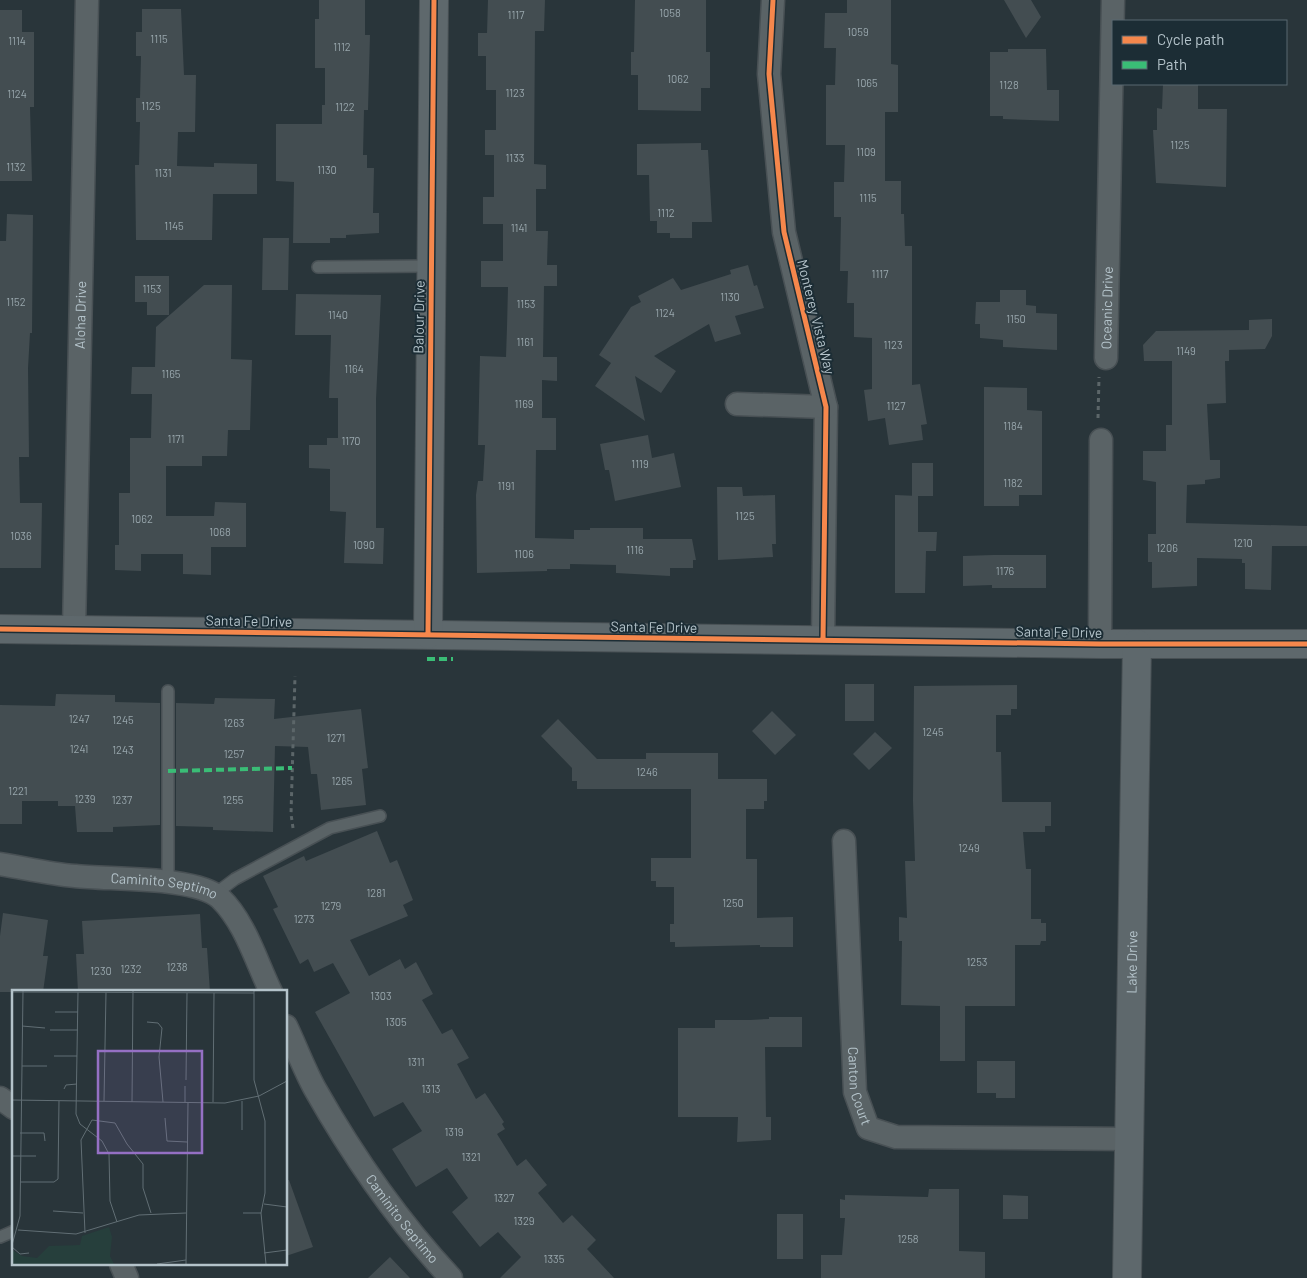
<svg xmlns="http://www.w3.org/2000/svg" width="1307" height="1278" font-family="Barlow,sans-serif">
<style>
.building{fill:#434d51}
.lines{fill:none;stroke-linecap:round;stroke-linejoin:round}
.lane-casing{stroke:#485054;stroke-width:14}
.street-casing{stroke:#485054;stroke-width:25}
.secondary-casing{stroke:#485054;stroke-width:30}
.path{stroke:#5c6669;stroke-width:3;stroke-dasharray:4 4;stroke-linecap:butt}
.lane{stroke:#5a6366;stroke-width:11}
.street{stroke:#5a6366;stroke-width:22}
.secondary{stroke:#5e686c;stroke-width:28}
.quiet{stroke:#3abd76;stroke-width:4;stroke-dasharray:8 4;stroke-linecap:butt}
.cycleway-casing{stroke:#1c2d35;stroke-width:8}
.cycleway{stroke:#f5874c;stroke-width:5}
.labels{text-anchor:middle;stroke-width:4;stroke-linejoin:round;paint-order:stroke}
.number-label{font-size:11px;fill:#98a6ac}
.street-label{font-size:14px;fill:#b4c3ca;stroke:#1c2d35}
.inset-road{fill:none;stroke:#616e74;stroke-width:1}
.view{fill:#9570c4;fill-opacity:0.15;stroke:#9570c4;stroke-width:2.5}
.inset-edge{fill:none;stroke:#b4c3ca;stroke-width:2.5}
</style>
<rect width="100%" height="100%" fill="#29353a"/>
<path class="building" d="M319 0H365V35H370L368 110H364L363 155H367V168H374L373 213H379V233L346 235V238H330V243H293L294 182 276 181V124H322V105H325V68H315V19H319Z
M488 0H545L544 31H535L534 164 546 165V189H536V231H548L547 265H557V286H544L543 357H557V381L542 380V418H556V450H536L535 538 574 539V530H590V528H643V539H692L696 560H693V568H670V576L616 573V565L570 564V569H547V571L477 573 476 495 478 481H483L485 445H478L480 356 506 357 507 327 508 287H481V261H503V224H483V197H494V155H485V130H496V90H486V56H478V33H487Z
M635 0H706V52H710V88H701V111L638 110V75H631V52H634Z
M847 0H891V64L898 65V112H885V181H901V214H904L905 246H912V385L920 384 927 424 921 425 923 440 889 445 885 418 868 421 864 390 872 389V338L854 337V303H847L848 271H840L841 217H834V182H844L845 145H826V85H835L836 48H824L825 13H847Z
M1004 0H1031L1041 17 1026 38Z
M142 9H181L184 75H196L195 132H178L177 166 214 167V163L257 164V194H213L212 240H136L135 165H139L140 122H136V98H140L141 56H136V32H142Z
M0 10H22V32H34V107H30L32 181H0Z
M1008 49H1046L1047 90H1059V121L1003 119V116H990V52H1008Z
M1163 84H1198V109H1227L1226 187 1156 183 1153 130H1157V108L1162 109Z
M701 143V150H708L712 222H692V238H670V233H657V221H650L649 175H637V144Z
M7 214 33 215 32 333H30L28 368 29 457H19L20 503H42L41 568H0V241H6Z
M263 238H289L288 290H262Z
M748 265 754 286 757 285 764 308 735 316 741 334 715 342 709 324 654 356 676 371 661 393 635 376 645 421 595 386 611 363 599 355 631 307 641 302 638 296 673 278 681 290 731 274 730 270Z
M135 276H169V315H147V302H135Z
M204 285H232L231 359 252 360 250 430H228L227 456H202V466H166V516H214L215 502 246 503V547H211V575L183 574V554H141V571L115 570V545H119V493H130V438H151L152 394H131L132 367H155L156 327Z
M1000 290H1026V305L1036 306V313L1057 314V350L1003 347V340L980 338V324H975L976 302H1000Z
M296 294 381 295 376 399V528H384L383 564 344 563 346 512 330 511V469L309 468V445H327V438H338V398H329L331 335H295Z
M1272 319V336L1265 349 1229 350V361H1225L1226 403 1207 404 1210 460H1220V478L1205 480V484L1187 485 1186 523 1307 526V546H1272L1271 590 1245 589V563H1242V559L1197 558V586L1152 588V562H1148V534H1156V482L1143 480V451H1166V425H1172V361H1144L1143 345 1156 331 1249 330V320Z
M984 387 1027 388V410L1042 411V495H1019V506H984Z
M648 435 652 458 674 453 681 487 615 501 609 470H605L600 444Z
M912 463H933V496H912Z
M717 487H742L743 496 775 495 776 544H772L773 557 718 560Z
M895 495 918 496V532H937L936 551H926L925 593H895Z
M993 555H1046V588H992V585L963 586V556Z
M845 684H874V721H845Z
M1017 685V709H1011V715H996V752H1001L1002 802H1051V826H1045V832H1023L1026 869H1031V919H1041V923H1046V941H1041L1040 945H1015V1006H965V1061H940V1006L901 1005 902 941H899V917L907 918 905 861H915L913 801 914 686Z
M56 694 115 695V702L160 703V825L113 827V832H77L75 806H58V801H22V824H0V705L55 706Z
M215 698 275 699 274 719 361 709 368 768 362 769 366 805 321 810 317 774H311L308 747 275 746 273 832 213 830V827L176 826V703L214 704Z
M772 711 796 735 775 755 752 731Z
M558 719 597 759H646V753H718V779H767V801H764V809H746V859H757V918L793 917V947H760V945L675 947V942H670V924H674V887H656V881H651V858H691V789H577V781H572V768L541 736Z
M875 732 892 748 869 770 853 754Z
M377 831 390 863 397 860 413 900 403 905 408 916 350 940 369 976 400 959 405 969 416 962 433 994 422 1000 442 1034 452 1029 469 1058 457 1064 476 1099 485 1093 504 1122 502 1124 505 1129 497 1134 517 1166 526 1159 547 1185 538 1193 563 1223 572 1215 596 1240 587 1249 614 1278H500L521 1257 498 1232 480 1247 452 1212 468 1198 447 1168 416 1187 392 1149 422 1131 403 1102 374 1117 315 1012 350 993 333 963 314 972 308 959 300 964 273 909 278 907 263 876 304 856 306 861Z
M3 913 48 920 43 956H48L43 992H0V936Z
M200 914 202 948H207L210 992H78L76 954H84L82 921Z
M769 1017H802V1047H765L766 1117H771V1140L737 1142 738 1117H678V1028H715V1020H750L769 1019Z
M977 1061H1015V1098H996V1093H977Z
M286 1180H289L313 1247 286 1256Z
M929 1189H959V1251L985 1252V1278H821V1255H842L845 1218H840V1199L845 1200V1195L928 1197Z
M1003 1195 1028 1196V1219H1003Z
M777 1214H803V1259H777Z
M390 1257 410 1278H368Z"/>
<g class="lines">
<defs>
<path id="lane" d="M318 267 431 266
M168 691V882
M215 894 235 879 330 828 380 816
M0 1237 14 1231"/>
<g id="street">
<path d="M773 0 769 74 784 232 826 407 823 640"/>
<path id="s1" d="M1106 358 1113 0"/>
<path d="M737 404 826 407"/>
<path id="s2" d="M74 630 87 0"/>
<path d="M1100 644 1101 440"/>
<path id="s3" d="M844 841 855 1092 868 1128 896 1137 1129 1139"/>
<path id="s4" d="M0 864C25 868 50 874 75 876 110 880 196 876 220 898 245 922 256 961 271 992"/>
<path id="s5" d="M286 1026C296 1047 304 1069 315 1089 354 1158 397 1220 451 1278"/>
<path d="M0 1098 14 1108"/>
<path d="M121 1264 127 1278"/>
</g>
<g id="secondary">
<path d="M0 629 1100 644H1307"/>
<path d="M428 634 434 0"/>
<path id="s6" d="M1127 1278 1137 644"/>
</g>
</defs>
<use href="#lane" class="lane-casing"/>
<use href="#street" class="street-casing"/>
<use href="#secondary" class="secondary-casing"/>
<path class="path" d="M1098 418 1099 377
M293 828 291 814 295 676"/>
<use href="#lane" class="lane"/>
<use href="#street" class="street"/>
<use href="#secondary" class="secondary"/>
<path class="quiet" d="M427 659H453
M168 771 292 768"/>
<defs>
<path id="cycleway" d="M773 0 769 74 784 232 826 407 823 640
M0 629 1100 644H1307
M428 634 434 0"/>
</defs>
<use href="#cycleway" class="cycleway-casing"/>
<use href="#cycleway" class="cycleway"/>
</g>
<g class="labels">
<g class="number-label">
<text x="670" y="17">1058</text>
<text x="516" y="19">1117</text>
<text x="858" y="36">1059</text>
<text x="159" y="43">1115</text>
<text x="17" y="45">1114</text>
<text x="342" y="51">1112</text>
<text x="678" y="83">1062</text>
<text x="867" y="87">1065</text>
<text x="1009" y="89">1128</text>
<text x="515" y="97">1123</text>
<text x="17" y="98">1124</text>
<text x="151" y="110">1125</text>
<text x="345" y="111">1122</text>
<text x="1180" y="149">1125</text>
<text x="866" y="156">1109</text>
<text x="515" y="162">1133</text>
<text x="16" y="171">1132</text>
<text x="327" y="174">1130</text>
<text x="163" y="177">1131</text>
<text x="868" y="202">1115</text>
<text x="666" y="217">1112</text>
<text x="174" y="230">1145</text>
<text x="519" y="232">1141</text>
<text x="880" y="278">1117</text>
<text x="152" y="293">1153</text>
<text x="730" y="301">1130</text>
<text x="16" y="306">1152</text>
<text x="526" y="308">1153</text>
<text x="665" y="317">1124</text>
<text x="338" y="319">1140</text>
<text x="1016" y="323">1150</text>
<text x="525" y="346">1161</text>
<text x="893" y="349">1123</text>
<text x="1186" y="355">1149</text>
<text x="354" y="373">1164</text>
<text x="171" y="378">1165</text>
<text x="524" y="408">1169</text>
<text x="896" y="410">1127</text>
<text x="1013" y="430">1184</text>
<text x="176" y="443">1171</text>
<text x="351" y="445">1170</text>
<text x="640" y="468">1119</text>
<text x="1013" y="487">1182</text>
<text x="506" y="490">1191</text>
<text x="745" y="520">1125</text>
<text x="142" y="523">1062</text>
<text x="220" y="536">1068</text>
<text x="21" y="540">1036</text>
<text x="1243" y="547">1210</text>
<text x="364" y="549">1090</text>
<text x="1167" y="552">1206</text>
<text x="635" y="554">1116</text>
<text x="524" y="558">1106</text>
<text x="1005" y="575">1176</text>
<text x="79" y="723">1247</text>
<text x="123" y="724">1245</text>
<text x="234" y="727">1263</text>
<text x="933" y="736">1245</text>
<text x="336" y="742">1271</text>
<text x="79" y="753">1241</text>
<text x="123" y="754">1243</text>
<text x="234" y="758">1257</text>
<text x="647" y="776">1246</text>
<text x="342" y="785">1265</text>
<text x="18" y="795">1221</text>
<text x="85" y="803">1239</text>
<text x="122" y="804">1237</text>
<text x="233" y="804">1255</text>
<text x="969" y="852">1249</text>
<text x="376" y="897">1281</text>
<text x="733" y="907">1250</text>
<text x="331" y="910">1279</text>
<text x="304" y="923">1273</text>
<text x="977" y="966">1253</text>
<text x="177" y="971">1238</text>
<text x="131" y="973">1232</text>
<text x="101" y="975">1230</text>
<text x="381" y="1000">1303</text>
<text x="396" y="1026">1305</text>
<text x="416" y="1066">1311</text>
<text x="431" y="1093">1313</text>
<text x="454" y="1136">1319</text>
<text x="471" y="1161">1321</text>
<text x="504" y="1202">1327</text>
<text x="524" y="1225">1329</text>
<text x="908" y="1243">1258</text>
<text x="554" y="1263">1335</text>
</g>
<g class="street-label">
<text dy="5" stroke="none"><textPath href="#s1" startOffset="50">Oceanic Drive</textPath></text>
<text dy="5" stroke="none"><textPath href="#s2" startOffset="315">Aloha Drive</textPath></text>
<text transform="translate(419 317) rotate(-89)" y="5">Balour Drive</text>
<text transform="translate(816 317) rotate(76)" y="5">Monterey Vista Way</text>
<text transform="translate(249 621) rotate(1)" y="5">Santa Fe Drive</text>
<text transform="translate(654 627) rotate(1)" y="5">Santa Fe Drive</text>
<text transform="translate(1059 632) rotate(1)" y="5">Santa Fe Drive</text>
<text dy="5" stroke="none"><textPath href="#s4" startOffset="166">Caminito Septimo</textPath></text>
<text dy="5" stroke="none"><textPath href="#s6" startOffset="316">Lake Drive</textPath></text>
<text dy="5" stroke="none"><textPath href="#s3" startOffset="246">Canton Court</textPath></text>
<text dy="5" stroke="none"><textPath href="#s5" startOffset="226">Caminito Septimo</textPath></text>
</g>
</g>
<g transform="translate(12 990)">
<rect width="275" height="275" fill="#29353a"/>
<path d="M97 237 100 247 98 266 102 274H0V260L10 266 25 268 37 256 68 255 70 246Z" fill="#263f3c"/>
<path class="inset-road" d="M242 1V90L253 131V203L249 223 254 274M0 2 242 3M66 2 64 124 68 134 90 151 97 164 98 211 105 232M43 22H66M135 32 146 33 150 38 147 67 151 112M10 36 33 38M38 40H66M42 66H65M10 76H35M174 90 175 3M52 99 54 95 65 94M0 110 213 113 247 106 275 91M92 111 94 2M120 112 121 1M173 112V96M201 112 202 3M153 128 155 151 175 152M230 140V111M8 143H32L33 151M0 166H24M8 192H42L46 189 47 111M252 214 275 217M41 221 71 223M231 223H249M6 240 64 244 127 225 174 223M73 243 69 150 80 130 103 133 115 154 131 174V198L139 223M0 255 8 226 11 1M0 257 8 264 17 263M252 263 275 260M145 274 174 270M174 274 176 112"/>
<path class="view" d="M86 61H190V163H86Z"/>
<rect width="275" height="275" class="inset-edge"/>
</g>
<rect x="1112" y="20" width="175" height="65" fill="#1c2d35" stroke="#596971"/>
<rect x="1122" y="36" width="25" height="8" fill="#f5874c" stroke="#596971"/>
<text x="1157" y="45" font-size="15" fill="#b4c3ca">Cycle path</text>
<rect x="1122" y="61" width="25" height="8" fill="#3abd76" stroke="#596971"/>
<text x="1157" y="70" font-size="15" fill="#b4c3ca">Path</text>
</svg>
